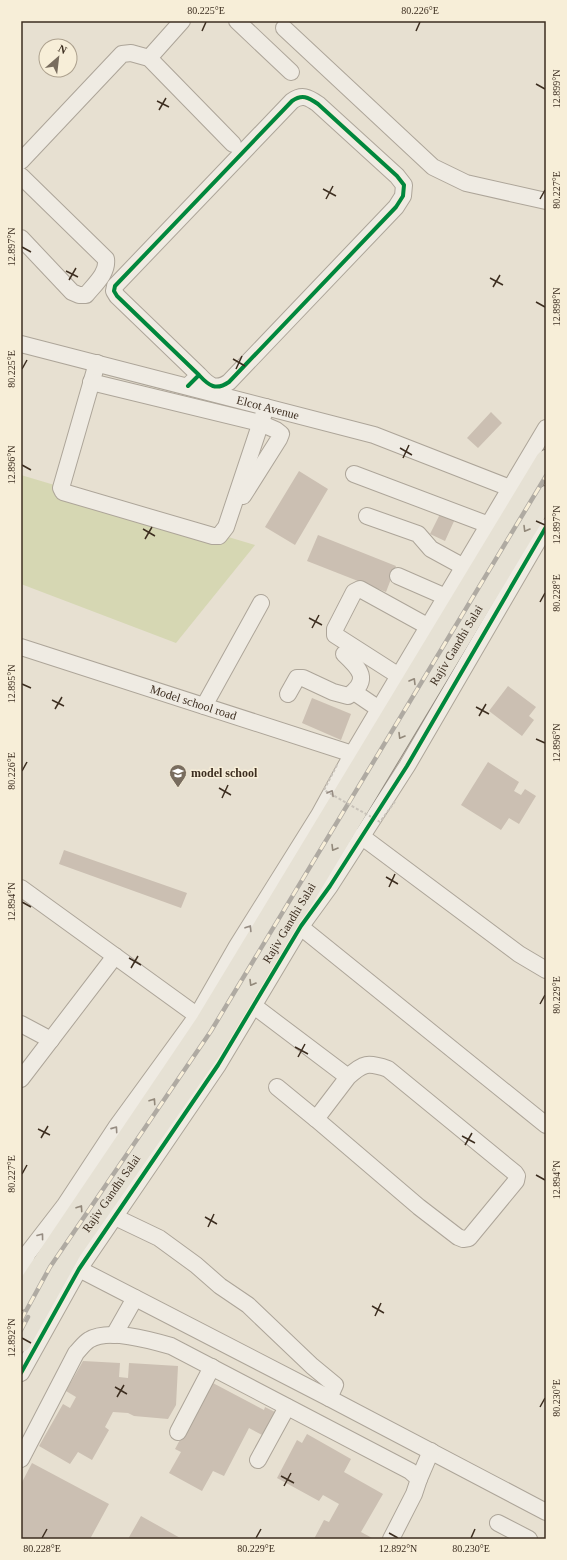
<svg xmlns="http://www.w3.org/2000/svg" width="567" height="1560" font-family="Georgia,serif">
<style>
.green{fill:#d6d7b3}
.building{fill:#cbbfb2}
.lines{fill:none;stroke-linecap:round;stroke-linejoin:round}
.minor-casing{stroke:#ada599;stroke-width:18}
.major-casing{stroke:#928b80;stroke-width:22}
.minor{stroke:#efebe3;stroke-width:16}
.major{stroke:#e6e1d4;stroke-width:20}
.rail-casing{stroke:#afaaa2;stroke-width:4.5}
.rail{stroke:#f7eed8;stroke-width:3;stroke-dasharray:9;stroke-linecap:butt}
.path-bridge{stroke:#c8c2b9;stroke-width:2;stroke-dasharray:3 2;stroke-linecap:butt}
.cycleway-casing{stroke:#f7eed8;stroke-width:6}
.cycleway{stroke:#00873e;stroke-width:4}
.oneway{stroke:#92887a}
.oneway2{stroke:#968c82}
.ticks{fill:none;stroke:#3d2e20;stroke-width:1.5}
.labels{text-anchor:middle;stroke-width:3;stroke-linejoin:round;paint-order:stroke}
.street-label{font-size:12px;fill:#3d2e20;stroke:#f7eed8}
.poi-label{font-size:12px;font-weight:bold;fill:#3d2e20;stroke:#f7eed8;text-anchor:start}
.neatline{fill:none;stroke:#3d2e20;stroke-width:1.5}
.ticks-label{font-size:10px;text-anchor:middle;fill:#3d2e20}
</style>
<rect width="100%" height="100%" fill="#e7e0d1"/>
<path class="green" d="M21 475 255 545 176 643 21 584Z"/>
<path class="building" d="M491 412 502 423 478 448 467 438Z
M299 471 328 489 295 545 265 527Z
M441 512 455 519 445 541 430 534Z
M318 535 396 566 386 592 307 561Z
M508 686 536 707 529 716 534 720 522 736 489 711Z
M312 698 351 714 341 740 302 723Z
M488 762 519 782 514 791 521 795 525 789 536 796 519 824 509 818 501 830 461 805Z
M64 850 187 893 181 908 59 864Z
M83 1361 120 1363 119 1377 128 1378 129 1363 178 1366 176 1405 168 1419 134 1416 128 1413 113 1412 105 1427 109 1430 92 1460 78 1452 70 1464 39 1446 63 1404 70 1408 76 1397 66 1391Z
M211 1382 264 1410 265 1407 277 1413 264 1436 249 1428 224 1476 213 1471 202 1491 169 1473 181 1452 175 1449Z
M307 1434 351 1459 344 1472 383 1494 361 1532 374 1539H314L324 1520 329 1522 339 1504 323 1495 319 1501 277 1478 297 1440 302 1443Z
M32 1463 109 1504 90 1539H21V1484Z
M141 1516 182 1539H128Z"/>
<g class="lines">
<defs>
<g id="minor">
<path d="M237 21 291 72"/>
<path d="M284 28 433 167 466 183 546 201"/>
<path d="M149 58 182 21"/>
<path d="M21 161 122 54 131 53 149 58 233 144"/>
<path d="M21 176 106 259C108 273 95 284 86 295H79L72 292 21 238"/>
<path id="s1" d="M21 344 374 435 510 488"/>
<path d="M97 363 61 488 63 492 213 536H219L226 527 266 407"/>
<path d="M91 382 260 423 276 430 281 434 279 439 243 496"/>
<path d="M188 386 199 375C209 386 216 391 229 382L396 207 403 196 404 185 397 176 318 104C308 97 302 94 292 101L115 286 114 291 117 296 199 375"/>
<path d="M354 474 489 525"/>
<path d="M367 516 418 534 431 549 464 567"/>
<path d="M398 576 446 597"/>
<path id="s2" d="M21 647 362 757"/>
<path d="M399 676 335 635V629L354 592 360 589 429 627"/>
<path d="M354 692 379 709"/>
<path d="M288 694 297 678H303L333 692 348 696C371 680 360 669 344 654"/>
<path d="M204 706 261 603"/>
<path d="M361 836 519 954 546 970"/>
<path d="M21 888 206 1022"/>
<path d="M292 920 546 1125"/>
<path d="M254 1006 348 1077C363 1063 368 1062 388 1069L515 1173 517 1176 516 1181 469 1238 463 1239 458 1237 419 1207 316 1119 348 1077"/>
<path d="M21 1024 51 1040"/>
<path d="M21 1079 115 956"/>
<path d="M277 1087 316 1119"/>
<path d="M115 1217 159 1238 196 1265 220 1286 248 1305 312 1366 335 1385 329 1398"/>
<path d="M69 1266 79 1269 329 1398 546 1512"/>
<path d="M21 1269 28 1253 65 1205 117 1126 197 1016 237 946 319 815 353 753 546 428"/>
<path d="M114 1335 135 1298"/>
<path d="M21 1373 79 1269 218 1065 301 926 330 886 407 766 546 527"/>
<path d="M178 1432 212 1367"/>
<path d="M21 1459 76 1353C80 1349 84 1343 89 1340 108 1328 150 1340 171 1346L410 1471 419 1479 414 1494 391 1539"/>
<path d="M258 1460 287 1407"/>
<path d="M419 1479 431 1451"/>
<path d="M498 1523 529 1539"/>
</g>
<g id="major">
<path d="M21 1300 31 1281 206 1022 546 460"/>
<path id="s3" d="M21 1342 72 1250 223 1033 546 496"/>
</g>
</defs>
<use href="#minor" class="minor-casing"/>
<use href="#major" class="major-casing"/>
<use href="#minor" class="minor"/>
<use href="#major" class="major"/>
<defs>
<path id="rail" d="M21 1320 50 1267 211 1031 546 476
M21 1330 28 1317"/>
</defs>
<use href="#rail" class="rail-casing"/>
<use href="#rail" class="rail"/>
<path class="path-bridge" d="M337 765 324 790 380 822 396 800"/>
<defs>
<path id="cycleway" d="M188 386 199 375C209 386 216 391 229 382L396 207 403 196 404 185 397 176 318 104C308 97 302 94 292 101L115 286 114 291 117 296 199 375
M21 1373 79 1269 218 1065 301 926 330 886 407 766 546 527"/>
</defs>
<use href="#cycleway" class="cycleway-casing"/>
<use href="#cycleway" class="cycleway"/>
</g>
<defs><path id="oneway-chevron" d="M-2-3.5L2.5 0L-2 3.5" fill="none" stroke-width="1.6" stroke-linecap="round" stroke-linejoin="round"/></defs>
<g class="oneway">
<use href="#oneway-chevron" transform="translate(526 529) rotate(121)"/>
<use href="#oneway-chevron" transform="translate(413 681) rotate(-59)"/>
<use href="#oneway-chevron" transform="translate(401 736) rotate(121)"/>
<use href="#oneway-chevron" transform="translate(334 848) rotate(121)"/>
<use href="#oneway-chevron" transform="translate(252 983) rotate(121)"/>
<use href="#oneway-chevron" transform="translate(153 1101) rotate(-56)"/>
<use href="#oneway-chevron" transform="translate(80 1208) rotate(-56)"/>
</g>
<g class="oneway2">
<use href="#oneway-chevron" transform="translate(331 793) rotate(-61)"/>
<use href="#oneway-chevron" transform="translate(249 928) rotate(-58)"/>
<use href="#oneway-chevron" transform="translate(115 1129) rotate(-55)"/>
<use href="#oneway-chevron" transform="translate(41 1236) rotate(-53)"/>
</g>
<path class="ticks" d="M202 31 206 22M416 31 420 22M536 84 545 89M157 101 169 107M159 110 166 98M323 189 336 196M326 199 333 186M540 199 545 190M22 247 31 252M66 271 78 277M490 278 503 285M69 280 76 268M493 287 500 275M536 302 545 307M233 359 245 366M22 369 27 360M236 369 242 356M400 448 412 455M403 458 409 445M22 465 31 470M536 521 545 525M143 529 155 536M145 539 152 527M540 602 545 593M309 618 322 625M312 628 319 615M22 684 31 688M52 700 64 706M476 707 489 714M55 709 62 697M479 716 486 704M536 739 545 743M22 771 27 762M219 788 231 795M222 798 228 785M386 877 398 884M389 887 395 874M22 902 31 907M129 958 141 965M131 968 138 956M540 1004 545 995M295 1047 308 1054M298 1057 305 1044M38 1129 50 1135M462 1136 475 1143M41 1138 48 1126M465 1145 472 1133M22 1174 27 1165M536 1175 545 1180M205 1217 217 1224M208 1227 214 1214M372 1306 384 1313M375 1316 381 1303M22 1338 31 1343M115 1387 127 1394M117 1397 124 1385M540 1407 545 1398M281 1476 294 1483M284 1486 291 1473M389 1533 398 1538M42 1538 47 1529M256 1538 261 1529M471 1538 475 1529"/>
<defs>
<symbol id="school-pin" viewBox="-11 -11 22 30"><path d="M0 17L-7.5 6A9.5 9.5 0 1 1 7.5 6Z" fill="#786c5e" stroke="#f7eed8"/><path d="M0-5L7-2L0 1L-7-2ZM-4 1L0 2.5L4 1V4Q0 6-4 4Z" fill="#fff"/></symbol>
</defs>
<g fill-rule="evenodd">
<use href="#school-pin" x="168" y="763" width="20" height="27"/>
</g>
<g class="labels">
<g class="street-label">
<text dy="4" stroke="none"><textPath href="#s1" startOffset="255">Elcot Avenue</textPath></text>
<text dy="4" stroke="none"><textPath href="#s3" startOffset="822">Rajiv Gandhi Salai</textPath></text>
<text dy="4" stroke="none"><textPath href="#s2" startOffset="181">Model school road</textPath></text>
<text dy="4" stroke="none"><textPath href="#s3" startOffset="498">Rajiv Gandhi Salai</textPath></text>
<text dy="4" stroke="none"><textPath href="#s3" startOffset="174">Rajiv Gandhi Salai</textPath></text>
</g>
<g class="poi-label">
<text x="191" y="777">model school</text>
</g>
</g>
<rect width="567" height="1560" fill="none" stroke="#f7eed8" stroke-width="44"/>
<g transform="translate(58 58) rotate(28)"><circle r="19" fill="#f7eed8" stroke="#ada18e"/>
<path d="M0-3L7 15L0 10L-7 15Z" fill="#786c5e"/>
<text y="-6" font-size="11" font-weight="bold" text-anchor="middle" fill="#3d2e20">N</text>
</g>
<rect x="22" y="22" width="523" height="1516" class="neatline"/>
<g class="ticks-label">
<text x="206" y="14">80.225°E</text>
<text x="420" y="14">80.226°E</text>
<text transform="translate(556 89) rotate(-90)" y="4">12.899°N</text>
<text transform="translate(556 190) rotate(-90)" y="4">80.227°E</text>
<text transform="translate(11 247) rotate(-90)" y="4">12.897°N</text>
<text transform="translate(556 307) rotate(-90)" y="4">12.898°N</text>
<text transform="translate(11 369) rotate(-90)" y="4">80.225°E</text>
<text transform="translate(11 465) rotate(-90)" y="4">12.896°N</text>
<text transform="translate(556 525) rotate(-90)" y="4">12.897°N</text>
<text transform="translate(556 593) rotate(-90)" y="4">80.228°E</text>
<text transform="translate(11 684) rotate(-90)" y="4">12.895°N</text>
<text transform="translate(556 743) rotate(-90)" y="4">12.896°N</text>
<text transform="translate(11 771) rotate(-90)" y="4">80.226°E</text>
<text transform="translate(11 902) rotate(-90)" y="4">12.894°N</text>
<text transform="translate(556 995) rotate(-90)" y="4">80.229°E</text>
<text transform="translate(11 1174) rotate(-90)" y="4">80.227°E</text>
<text transform="translate(556 1180) rotate(-90)" y="4">12.894°N</text>
<text transform="translate(11 1338) rotate(-90)" y="4">12.892°N</text>
<text transform="translate(556 1398) rotate(-90)" y="4">80.230°E</text>
<text x="42" y="1552">80.228°E</text>
<text x="256" y="1552">80.229°E</text>
<text x="398" y="1552">12.892°N</text>
<text x="471" y="1552">80.230°E</text>
</g>
</svg>
